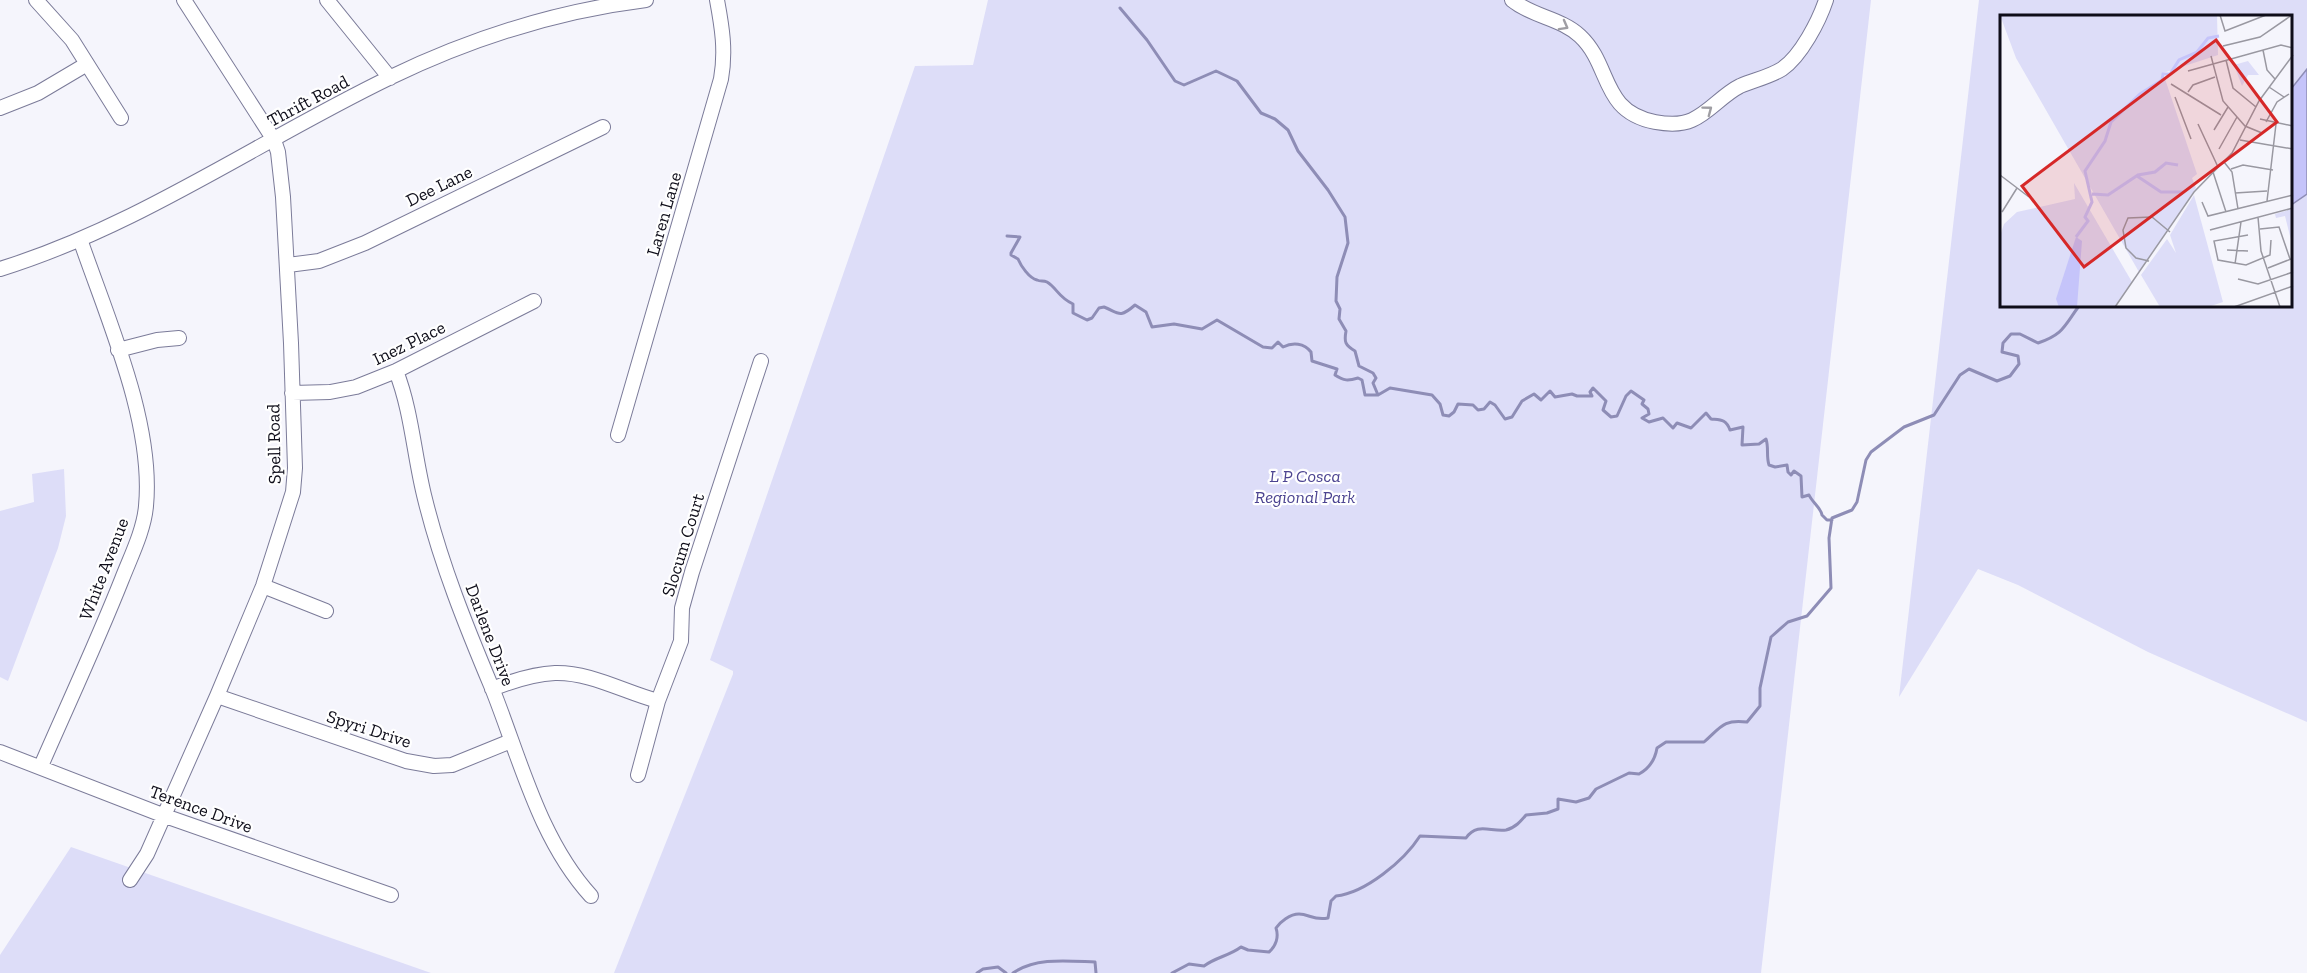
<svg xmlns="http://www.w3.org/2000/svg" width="2307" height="973" font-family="'Zilla Slab',serif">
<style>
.green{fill:#ddddf8;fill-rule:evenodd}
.water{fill:#c5c4fa;stroke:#8e8db6;stroke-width:1.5}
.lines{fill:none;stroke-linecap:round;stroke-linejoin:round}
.stream{stroke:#8e8db6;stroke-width:3}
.minor-casing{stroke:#7b7b99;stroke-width:16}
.minor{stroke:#fff;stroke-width:14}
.oneway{stroke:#9f9ea3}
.labels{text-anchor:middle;stroke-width:4.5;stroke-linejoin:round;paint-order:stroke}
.street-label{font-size:18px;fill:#0e0d19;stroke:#fff}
.park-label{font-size:18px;font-style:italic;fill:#4c4491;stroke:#fff}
.inset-river{fill:none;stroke:#c5c4fa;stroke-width:3}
.inset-road{fill:none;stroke:#9998a1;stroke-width:1.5}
.view{fill:#d62828;fill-opacity:0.15;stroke:#d62828;stroke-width:3}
.inset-edge{fill:none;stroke:#0e0d19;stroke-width:3}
</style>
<rect width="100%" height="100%" fill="#f5f5fc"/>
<path class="green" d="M988 0H1871L1761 973H614L733 674V671L710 660 915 66 973 65Z
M1979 0H2307V722L2148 652 2018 585 1978 569 1899 697ZM2001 16H2290V306H2001Z
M64 469 66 516 58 548 8 681 0 677V511L34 502 32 474Z
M71 847 431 973H0V955Z"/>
<path class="water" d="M2307 69V194L2291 205V89Z"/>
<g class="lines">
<path class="stream" d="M1120 8 1147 40 1175 81 1184 85 1216 71 1237 81 1261 113 1275 119 1288 130 1298 151 1328 190 1345 217 1348 243 1337 277 1336 301 1340 309 1339 319 1346 331C1344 342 1345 345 1355 351L1359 366 1373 373 1376 378 1373 383 1378 395
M1007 236 1020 237 1011 253V255L1018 259C1021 266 1029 278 1037 280 1041 282 1043 280 1047 282 1057 288 1058 297 1073 304V313L1087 320 1092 318 1099 308 1104 307C1119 313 1119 319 1135 305L1146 312 1152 327 1174 324 1202 329 1217 320 1263 347 1272 348 1278 342 1283 347C1293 342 1304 343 1311 352L1312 361 1337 369 1335 375C1344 381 1348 381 1358 378L1362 380 1365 395H1378L1390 388 1432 395 1440 404 1443 415 1449 416 1454 412 1458 404 1473 405 1478 410 1484 409 1490 402 1495 405 1505 419 1512 417 1522 401 1534 394 1541 400 1550 391 1555 397 1572 394 1577 396H1592L1590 392 1593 388 1606 401 1603 410 1611 417 1617 416 1626 396 1631 391 1644 400 1642 404 1648 409 1649 414 1642 418 1649 422 1663 418 1673 428 1677 423 1691 428 1706 413 1711 419C1721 420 1726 419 1730 430L1743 427 1742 445 1759 444 1766 439C1769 448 1766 456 1769 465L1775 467 1787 465 1788 472 1791 475 1794 471 1801 476 1802 497 1809 495C1812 502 1821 508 1822 515L1827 520H1832
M977 973 983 969 998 967 1006 973
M1013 973C1036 957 1068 961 1095 962L1096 973
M1172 973 1189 964 1204 966C1216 957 1229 956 1241 947L1248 950 1269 952C1276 946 1279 937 1276 928 1280 922 1290 914 1299 914 1309 914 1314 921 1328 918L1331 901 1336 896C1365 893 1404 861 1420 836L1466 838C1477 822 1490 832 1506 830 1515 828 1521 821 1526 815L1547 813 1558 809V799L1576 802 1589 798 1596 789 1629 773 1639 774C1650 768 1655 760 1657 748L1666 742H1704C1721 727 1723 719 1747 722L1760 706V688L1771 637 1788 622 1807 616 1831 588 1829 538 1832 518 1852 510 1857 502 1866 460 1871 452 1904 427 1934 415 1960 375 1969 369 1997 381 2010 376 2019 364 2018 356 2002 352 2003 343 2011 334H2020L2038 343C2064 334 2064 326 2079 306"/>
<defs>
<path id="minor" d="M36 0 72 40 121 118
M327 0 390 78
M1512 0C1533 17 1561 18 1580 36 1612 66 1600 111 1655 122 1666 124 1681 125 1692 120 1710 112 1722 95 1740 86 1754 80 1769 77 1782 69 1801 56 1819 21 1826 0
M0 108 38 93 87 64
M288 265 319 261 365 243 603 127
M0 269C139 226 260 140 391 77 472 38 556 11 646 0
M118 350 157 340 179 338
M396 371C412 412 414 456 425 499 441 564 466 626 492 688 520 758 539 839 591 896
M292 393 330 392 356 387 396 371 534 301
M618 435 721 79C726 51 722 27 717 0
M263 586 326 611
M492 689C512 681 533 674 555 673 590 672 624 692 658 701
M217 696 406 761 434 766 452 765 511 741
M0 752 165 816 391 895
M41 766C68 704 97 642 122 579 131 556 144 530 146 506 154 422 107 318 80 239
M638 775 658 701 681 641 682 608 692 572 761 361
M130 880 147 854 217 696 263 586 293 492 295 468 291 343 283 197 278 152 274 140 184 0"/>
</defs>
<use href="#minor" class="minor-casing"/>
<use href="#minor" class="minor"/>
</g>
<defs><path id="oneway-chevron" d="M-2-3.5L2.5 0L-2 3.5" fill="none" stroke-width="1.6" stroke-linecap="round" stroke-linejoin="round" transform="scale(1.5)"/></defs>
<g class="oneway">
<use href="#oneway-chevron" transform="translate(1564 26) rotate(29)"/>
<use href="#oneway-chevron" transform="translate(1708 110) rotate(-37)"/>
</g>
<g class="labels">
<g class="street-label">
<text transform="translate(308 101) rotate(-28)" y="6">Thrift Road</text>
<text transform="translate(439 186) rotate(-26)" y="6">Dee Lane</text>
<text transform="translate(664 214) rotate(-74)" y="6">Laren Lane</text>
<text transform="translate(409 343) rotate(-26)" y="6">Inez Place</text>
<text transform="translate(274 444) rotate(-91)" y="6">Spell Road</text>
<text transform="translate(683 545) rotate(-73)" y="6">Slocum Court</text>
<text transform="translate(104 569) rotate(-69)" y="6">White Avenue</text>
<text transform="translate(490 635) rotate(69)" y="6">Darlene Drive</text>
<text transform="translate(369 729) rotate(18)" y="6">Spyri Drive</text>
<text transform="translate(201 809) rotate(20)" y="6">Terence Drive</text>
</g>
<g class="park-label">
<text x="1305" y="482">L P Cosca<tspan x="1305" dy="21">Regional Park</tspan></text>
</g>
</g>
<g transform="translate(2000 15)">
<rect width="292" height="292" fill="#f5f5fc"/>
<path d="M0 0H217L218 40 163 58 197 159 192 163 196 173 139 257 16 43ZM248 46 259 60H248L242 71 234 50ZM74 168 132 267 114 292H0V221L4 209 17 197 75 184ZM194 180 223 287 208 292H160L141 260 167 224 176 238 170 220ZM292 194V229L285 201 276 203 275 199Z" fill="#ddddf8"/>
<path d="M76 222 82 226 77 292H59L56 284Z" fill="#c5c4fa"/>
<path class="inset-river" d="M137 161 161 177H183M92 179 108 180 138 160 155 157 166 148 178 150M76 222 88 206 85 202 92 187 85 156 105 126 111 107 140 79 162 65 163 59H170L179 45 197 37 208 23 219 21"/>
<path class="inset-road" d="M220 0 225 16 266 0M223 31 260 22 292 0M263 35 267 55 275 64M211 41 223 86 245 111 262 118M226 45 233 73 256 92M188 56 281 30 293 33M171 69 221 100M269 72 284 82M188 77 193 70 215 62M175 82 191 124M260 104 293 111M266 107 277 87 289 79M198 109 218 152M214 115 228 92M240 125 293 134M219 134 237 102M224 147 232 157 238 194M231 154 243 150 273 155M213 157 226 197M0 160 29 182M235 178 267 176M267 186 276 109M202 187 208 201 293 180M2 197 17 173M258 202 261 236 280 292M260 214 279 212 290 244M210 215 293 193M248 220 214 226 218 245 246 250 270 240 271 225M227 235 248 236M149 246 136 243 126 233 123 215 128 203 152 202 170 217M235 249 241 207M268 253 291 244M238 264 258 269 293 257M115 292 194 177 232 138 259 86 293 40M234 292 293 271"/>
<path class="view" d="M216 25 277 107 84 252 22 171Z"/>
<rect width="292" height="292" class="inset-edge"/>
</g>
</svg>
